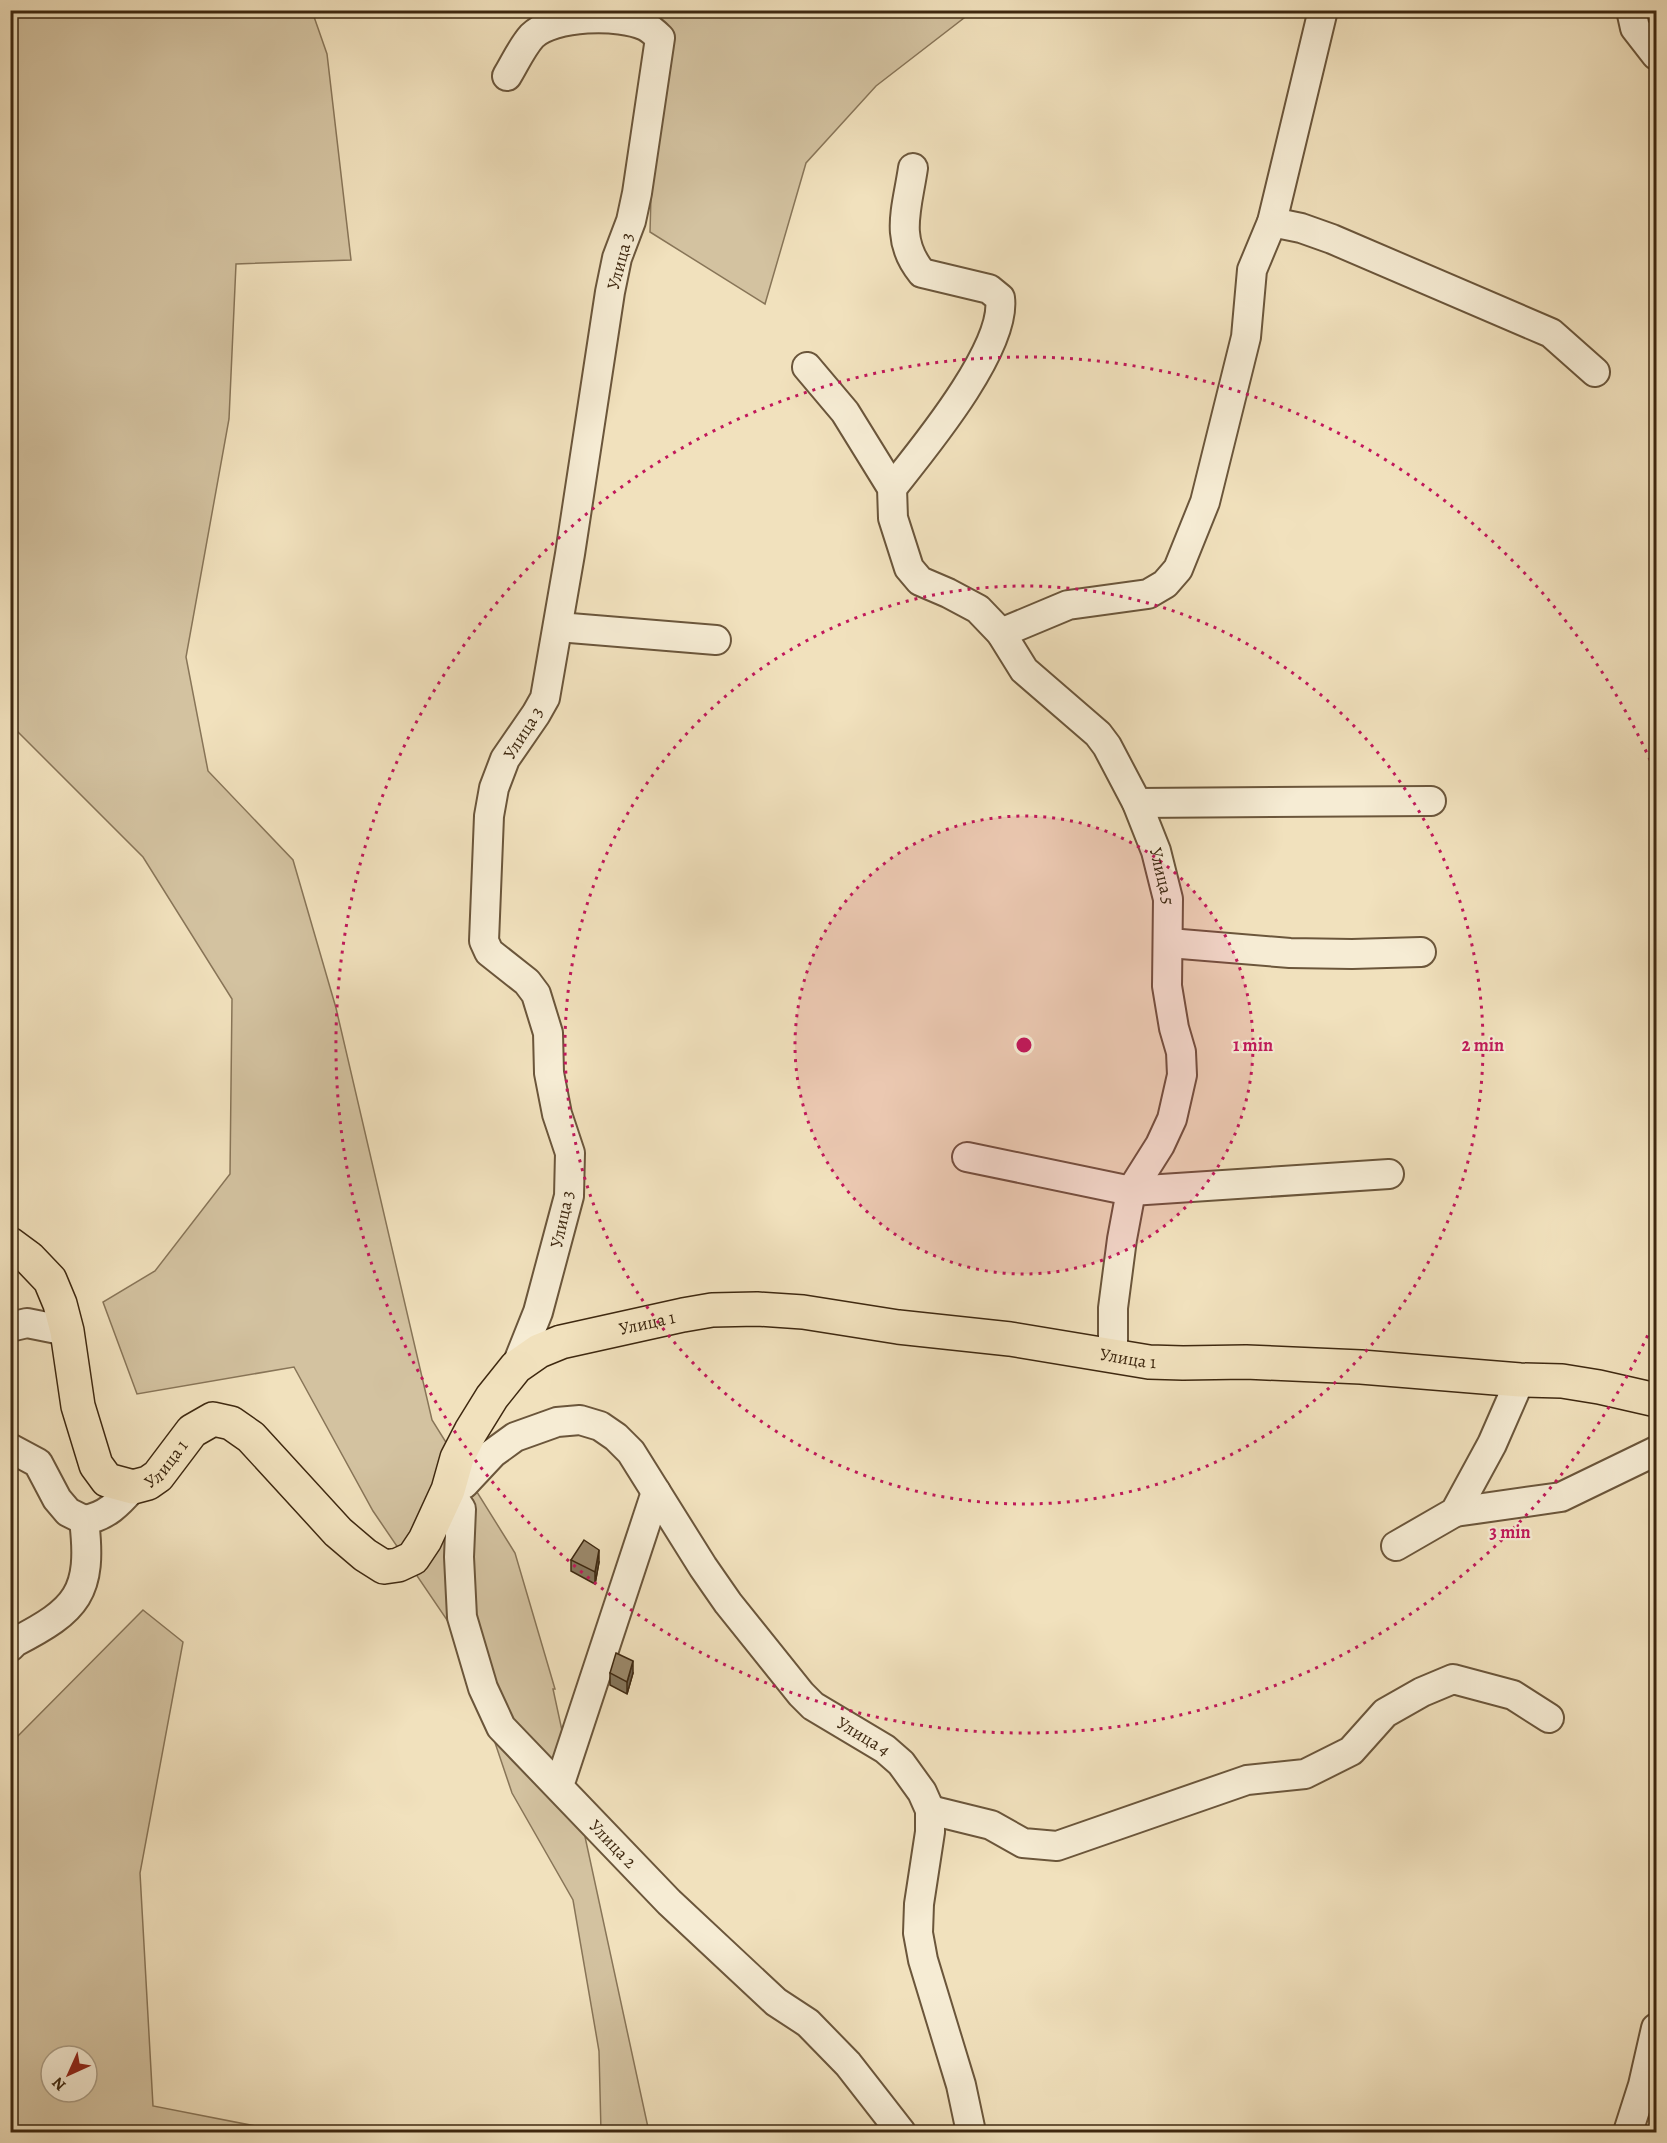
<svg xmlns="http://www.w3.org/2000/svg" width="1667" height="2143" font-family="Alegreya,serif">
<style>
.green{fill:#d3c2a0;stroke:#887558;stroke-width:1.5;fill-rule:evenodd}
.lines{fill:none;stroke-linecap:round;stroke-linejoin:round}
.minor-casing{stroke:#6b563b;stroke-width:32}
.major-casing{stroke:#3e2810;stroke-width:36}
.minor{stroke:#f6ecd4;stroke-width:28}
.major{stroke:#f1e1bd;stroke-width:33}
.wall{fill:#85755b;stroke:#3e2810;stroke-width:1.5}
.shaded-wall{fill:#6c5f4a;stroke:#3e2810;stroke-width:1.5}
.building{fill:#9b886a;stroke:#3e2810;stroke-width:1.5}
.ring{fill:none;stroke:#c2185b;stroke-width:3;stroke-dasharray:3 6}
.labels{text-anchor:middle;stroke-width:4.5;stroke-linejoin:round;paint-order:stroke}
.street-label{font-size:18px;fill:#3e2810;stroke:#f6ecd4}
.centre{fill:#c2185b;stroke:#f6ecd4;stroke-width:3}
.ring-label{font-size:18px;text-anchor:middle;font-weight:bold;fill:#c2185b;stroke:#f6ecd4;stroke-width:4.5;stroke-linejoin:round;paint-order:stroke}
</style>
<rect width="100%" height="100%" fill="#f1e1bd"/>
<filter id="stains"><feTurbulence type="fractalNoise" baseFrequency=".00333" numOctaves="4"/><feColorMatrix values="0 0 0 0 .2 0 0 0 0 .09 0 0 0 0 .02 0 0 0 .5 -.17"/></filter>
<radialGradient id="worn" r=".72"><stop offset=".6" stop-color="#630" stop-opacity="0"/><stop offset="1" stop-color="#630" stop-opacity=".3"/></radialGradient>
<path class="green" d="M11 11H312L327 54 351 260 236 264 229 419 186 657 208 771 293 860 336 1008 432 1420 515 1553 555 1689H553L649 2132H601L599 2051 573 1900 512 1793 460 1639 373 1511 294 1367 137 1394 103 1302 155 1271 230 1174 232 999 143 857 14 728H11Z
M656 11H973L876 86 806 163 765 304 650 232Z
M143 1610 183 1642 140 1873 153 2106 286 2132H11V1743ZM51 2056H87V2092H51Z"/>
<g class="lines">
<defs>
<g id="minor">
<path d="M1631 10 1635 28 1656 55"/>
<path d="M507 76C515 63 522 47 532 36 553 15 620 14 645 26 651 29 656 34 660 38L637 193 631 221 617 258 610 292 570 554 545 698 536 714 505 759 494 788 489 816 484 941 489 952 527 982 536 994 548 1033 549 1073 557 1114 570 1153 569 1196 538 1312 516 1367"/>
<path d="M1272 222 1301 228 1332 239 1551 333 1595 372"/>
<path id="s1" d="M807 367 845 412 892 488 893 518 909 568 920 581 948 593 978 609 1001 633 1024 670 1098 734 1107 746 1137 803 1156 851 1168 899 1167 986 1174 1028 1181 1052 1182 1075 1172 1119 1160 1145 1131 1191 1122 1239 1113 1308V1356"/>
<path d="M892 488C923 449 1007 348 1000 298L989 289 922 273C894 239 907 209 913 168"/>
<path d="M558 627 716 640"/>
<path d="M1001 633 1068 605 1148 594 1165 584 1178 569 1205 502 1246 337 1252 270 1272 222 1323 10"/>
<path d="M1137 803 1431 801"/>
<path d="M1169 943 1290 953 1352 954 1421 952"/>
<path d="M967 1157 1131 1191 1389 1174"/>
<path d="M10 1327 27 1323 67 1331"/>
<path d="M10 1448 38 1463 57 1499 68 1512 84 1520"/>
<path d="M1455 1512 1561 1497 1656 1451"/>
<path d="M1396 1546 1455 1512 1492 1444 1520 1380"/>
<path d="M10 1647 15 1642C77 1610 93 1593 84 1520 106 1517 119 1503 133 1487"/>
<path d="M562 1777 656 1492"/>
<path d="M930 1810 991 1825 1023 1843 1057 1846 1247 1780 1305 1774 1351 1751 1385 1713 1422 1692 1453 1679 1513 1695 1549 1718"/>
<path id="s2" d="M901 2132 848 2064 808 2023 776 2002 669 1902 501 1727 483 1688 462 1617 459 1557 461 1509 448 1490 464 1484 493 1453 515 1437 557 1422 580 1420 600 1426 616 1437 631 1452 703 1567 728 1603 801 1694 813 1706 885 1749 901 1763 922 1792 930 1810V1832L919 1904 918 1933 923 1960 961 2085 971 2132"/>
<path d="M1628 2132 1643 2085 1656 2028"/>
</g>
<g id="major">
<path id="s3" d="M10 1244 29 1258 50 1280 60 1304 67 1331 78 1406 96 1465 107 1480 133 1487 148 1483 158 1476 192 1431 213 1419 231 1423 251 1437 338 1532 365 1555 384 1567 398 1565 413 1558 425 1540 448 1490 457 1458 471 1431 492 1397 516 1367 539 1351 561 1342 683 1315 712 1310 757 1309 803 1312 898 1327 1010 1339 1149 1362 1183 1363 1246 1362 1361 1367 1520 1380 1562 1381 1599 1387 1656 1400"/>
</g>
</defs>
<use href="#minor" class="minor-casing"/>
<use href="#major" class="major-casing"/>
<use href="#minor" class="minor"/>
<use href="#major" class="major"/>
</g>
<path class="wall" d="M571 1560 599 1562 595 1584 571 1571Z
M610 1673H633L627 1694 610 1685Z"/>
<path class="shaded-wall" d="M599 1550V1562L595 1584V1572Z
M633 1661V1673L627 1694V1682Z"/>
<path class="building" d="M584 1540 599 1550 595 1572 571 1560Z
M616 1653 633 1661 627 1682 610 1673Z"/>
<circle cx="1024" cy="1045" r="229" fill="#c2185b" fill-opacity=".12"/>
<g class="ring">
<circle cx="1024" cy="1045" r="229"/>
<circle cx="1024" cy="1045" r="459"/>
<path d="M1655 1319A688 688 0 1 1 1655 771"/>
</g>
<g class="labels">
<g class="street-label">
<text transform="translate(620 261) rotate(-75)" y="6">Улица 3</text>
<text transform="translate(523 733) rotate(-58)" y="6">Улица 3</text>
<text dy="6" stroke="none"><textPath href="#s1" startOffset="644">Улица 5</textPath></text>
<text transform="translate(562 1219) rotate(-78)" y="6">Улица 3</text>
<text dy="6" stroke="none"><textPath href="#s3" startOffset="1018">Улица 1</textPath></text>
<text dy="6" stroke="none"><textPath href="#s3" startOffset="1504">Улица 1</textPath></text>
<text dy="6" stroke="none"><textPath href="#s3" startOffset="333">Улица 1</textPath></text>
<text dy="6" stroke="none"><textPath href="#s2" startOffset="1407">Улица 4</textPath></text>
<text transform="translate(613 1844) rotate(46)" y="6">Улица 2</text>
</g>
</g>
<circle cx="1024" cy="1045" r="9" class="centre"/>
<g class="ring-label">
<text x="1253" y="1051">1 min</text>
<text x="1483" y="1051">2 min</text>
<text x="1510" y="1538">3 min</text>
</g>
<rect width="1667" height="2143" fill="none" stroke="#f1e1bd" stroke-width="36"/>
<rect x="12" y="12" width="1643" height="2119" fill="none" stroke="#3e2810" stroke-width="3"/>
<rect x="18" y="18" width="1631" height="2107" fill="none" stroke="#3e2810" stroke-width="1.5"/>
<g transform="translate(69 2074) rotate(225)"><circle r="28" fill="#f6ecd4" stroke="#ac9e86" stroke-width="1.5"/>
<path d="M0-4.5L10 22L0 15L-10 22Z" fill="#8f2418"/>
<text y="-9" font-size="16" font-weight="bold" text-anchor="middle" fill="#3e2810">N</text>
</g>
<rect width="100%" height="100%" filter="url(#stains)"/>
<rect width="100%" height="100%" fill="url(#worn)"/>
</svg>
